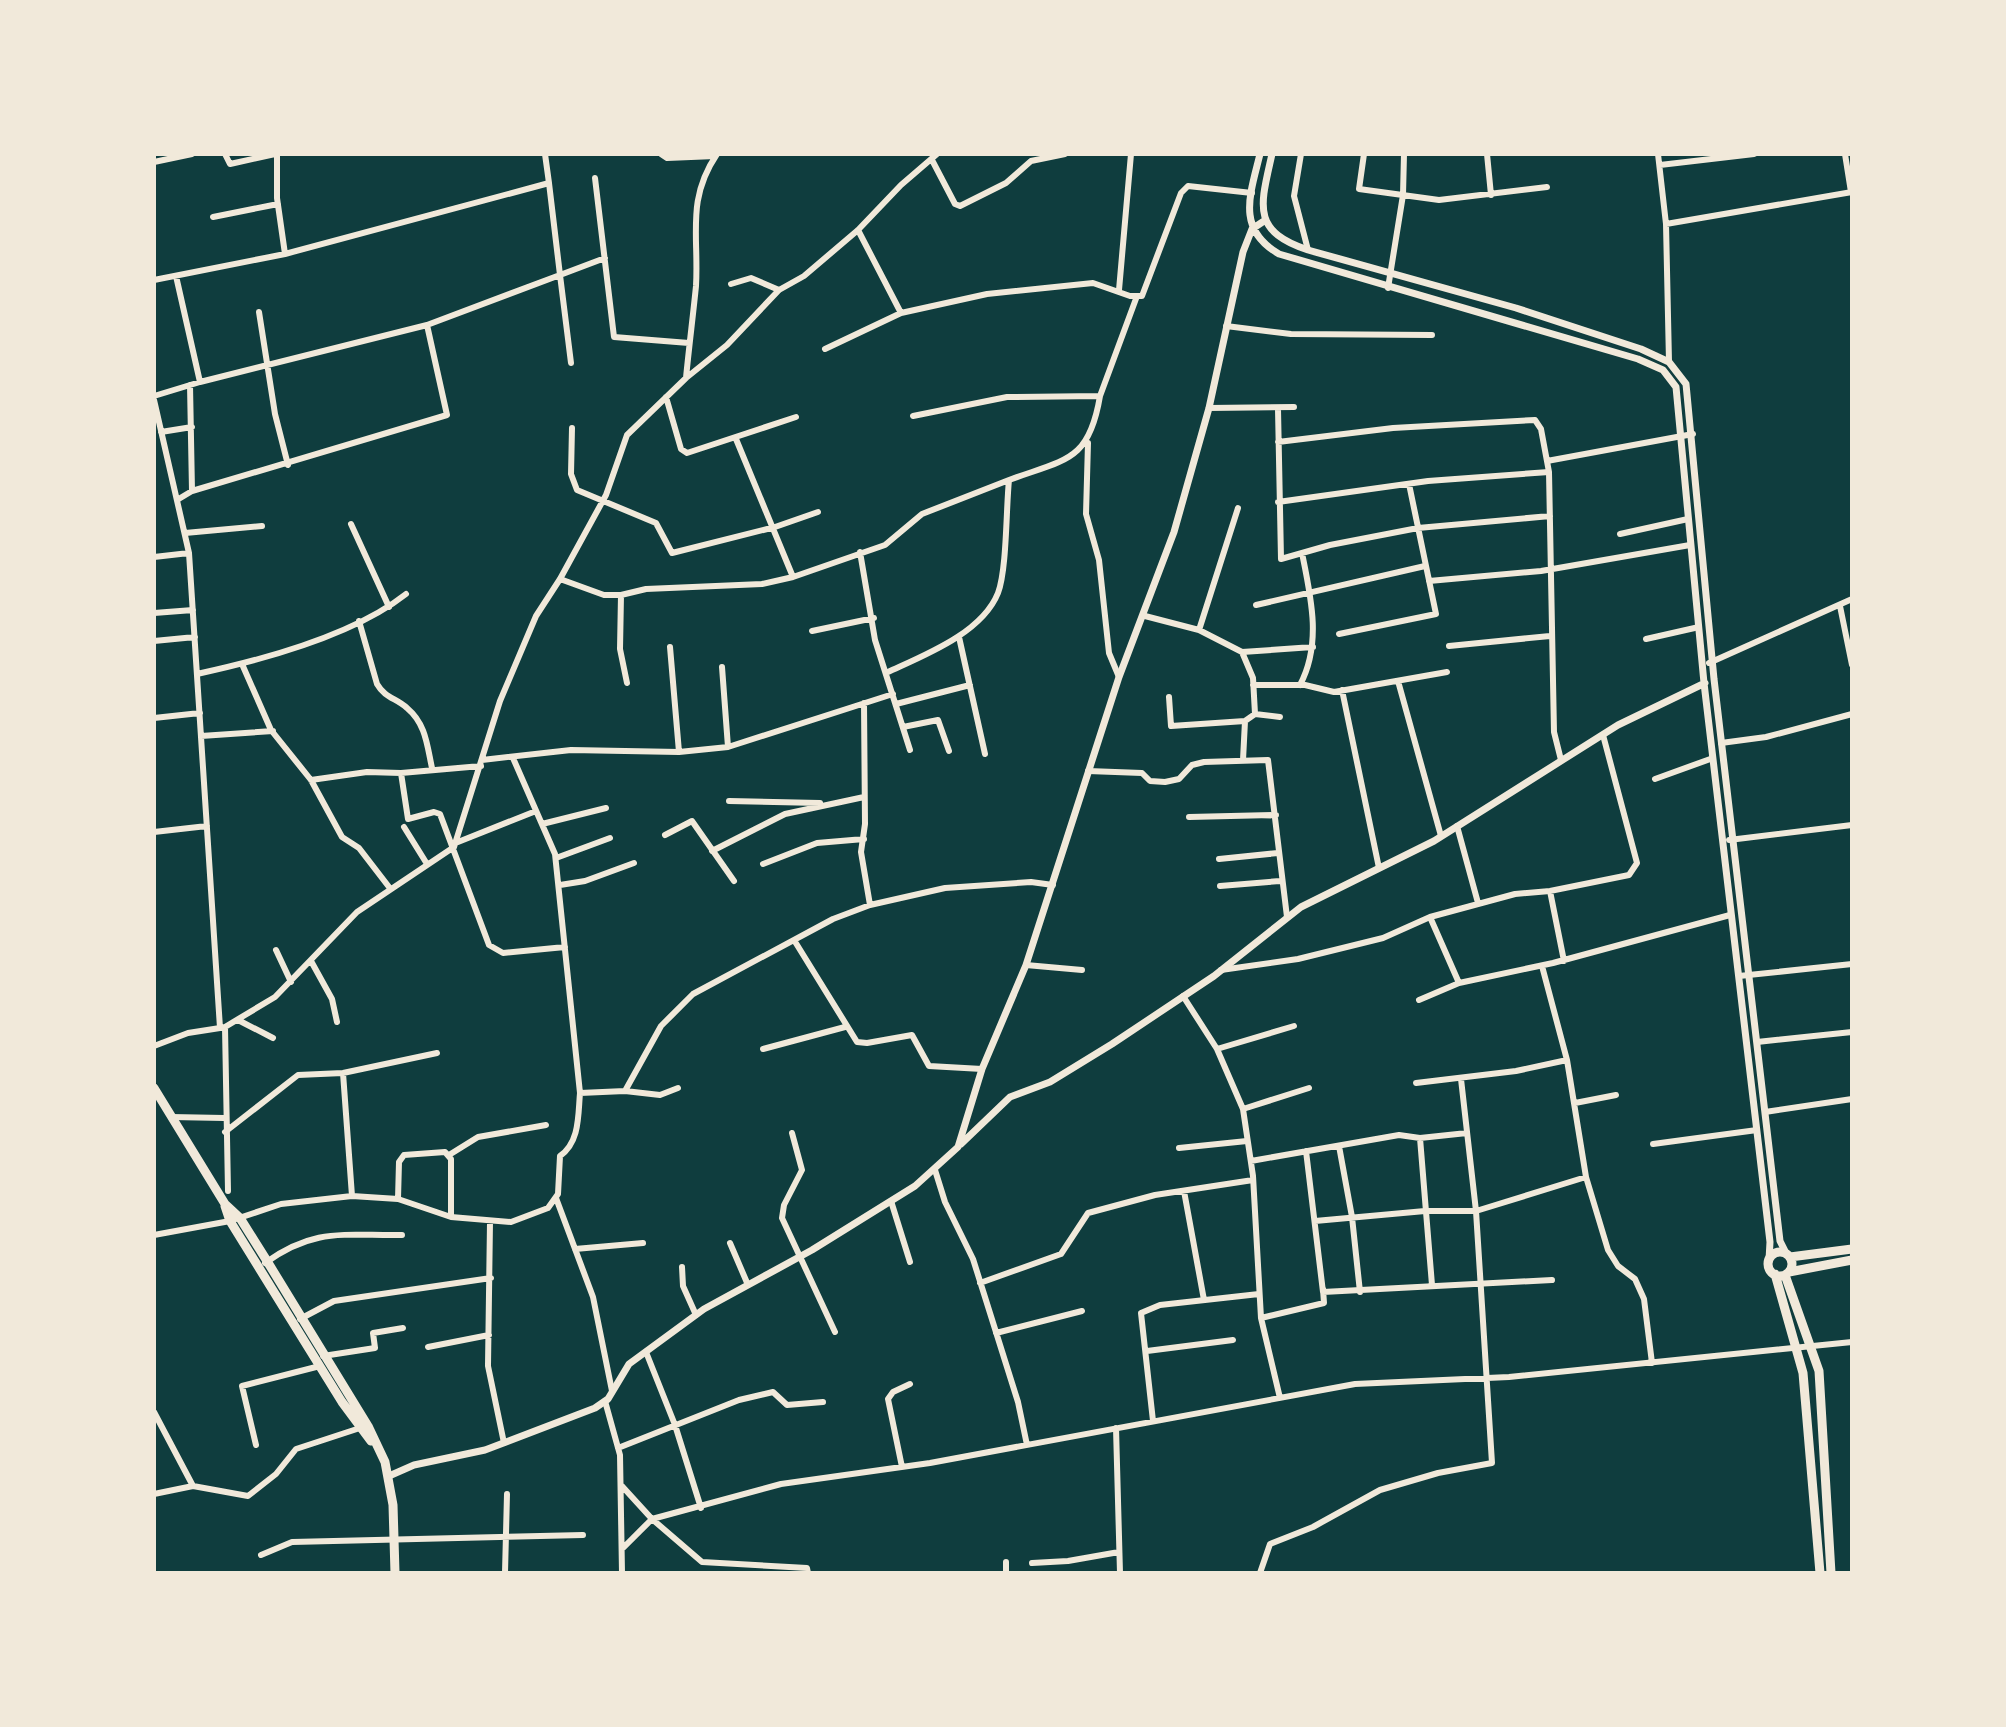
<svg xmlns="http://www.w3.org/2000/svg" width="2006" height="1727" font-family="'Fira Sans Condensed',sans-serif">
<style>
.lines{fill:none;stroke-linecap:round;stroke-linejoin:round}
.minor{stroke:#f1e9da;stroke-width:6}
.tertiary{stroke:#f1e9da;stroke-width:7}
.primary{stroke:#f1e9da;stroke-width:9}
</style>
<rect width="100%" height="100%" fill="#0f3d3e"/>
<g class="lines">
<path class="minor" d="M225 154 230 164 275 154
M545 154 549 183
M661 154 667 158 715 156
M1301 154 1294 196 1308 250
M1364 154 1359 189 1439 200 1547 187
M1487 154 1491 195
M1658 154 1666 224 1669 362
M1845 154 1851 192
M932 160 955 204 960 206 1006 183 1031 161 1065 154
M154 162 192 154
M1660 165 1754 154
M595 178 614 337 689 343
M213 217 278 204
M1666 224 1852 192
M858 230 901 313
M154 280 285 254 277 198V154
M731 284 751 278 779 290
M1388 288 1403 195 1404 154
M1119 290 1131 154
M259 312 275 414 288 465
M1226 326 1291 334 1432 335
M825 349 901 313 987 294 1093 283 1130 296H1142L1181 193 1188 186 1252 193
M571 363 560 275 605 258
M686 378C689 347 693 316 696 286 699 235 686 200 717 154
M200 382 427 325 560 275 549 183 285 254
M190 385 192 491
M154 396 200 382 176 276
M666 397 681 449 687 453 796 417
M154 400 189 553 154 557
M1209 408 1294 407
M1278 409 1281 559 1330 545 1418 528 1550 516
M913 416 1007 397 1100 396 1137 296
M572 428 571 474 577 490 656 523 672 553 775 527 818 512
M161 432 192 427
M736 439 793 577
M1278 442 1393 428 1535 420 1541 429 1549 472 1554 732 1561 760
M1088 443 1086 514 1099 560 1109 653 1119 677
M1547 461 1693 434
M177 500 192 491 447 415 427 325
M1278 502 1428 481 1549 472
M351 524 389 607
M185 533 262 526
M1620 534 1688 519
M860 552 875 640 910 750
M189 553 220 1028 225 1027
M560 579 604 595H621L646 589 762 584 793 577 885 545 922 514 1009 480
M1429 581 1541 571 1690 545
M621 595 620 649 627 683
M1256 605 1425 566
M1840 606 1852 665
M154 613 193 610
M1145 616 1199 630 1242 652 1253 678 1255 714
M359 621 377 684C385 698 396 698 407 708 426 724 427 745 432 768
M1199 630 1238 508
M812 631 874 618
M1339 634 1436 614 1409 484
M959 637 985 754
M1646 639 1699 627
M154 641 195 637
M1449 646 1550 636
M670 647 679 752
M1242 652 1313 647
M1709 663 1852 599
M242 664 271 730 311 780 342 837 359 848 389 887
M722 667 728 747
M888 672C925 655 982 633 998 593 1007 569 1006 508 1009 480 1066 459 1089 462 1100 396
M197 674C262 660 354 635 406 594
M1398 681 1441 836
M1253 685H1305L1334 692 1447 672
M1300 685C1322 644 1311 597 1302 553
M1342 690 1379 868
M1169 697 1171 726 1245 721 1255 714 1280 717
M864 703 865 824 861 852 870 905
M896 704 970 685
M154 718 200 713
M903 727 938 720 949 751
M201 736 273 731
M1721 743 1766 737 1852 714
M513 758 555 854 580 1093
M482 760 571 750 679 752 728 747 893 694
M1243 760 1245 721
M1088 771 1142 773 1150 781 1165 782 1179 779 1192 765 1204 762 1268 760 1287 917
M401 773 408 819 434 812 440 814 489 945 503 953 565 947
M1655 779 1713 758
M311 780 367 772 401 773 481 766
M729 801 820 803
M1189 817 1276 815
M542 824 606 808
M1457 826 1478 903
M404 827 427 864
M154 832 207 826
M665 835 692 821 734 881
M1729 840 1852 825
M458 842 536 811
M712 851 785 814 864 797
M556 858 610 838
M1219 859 1278 853
M763 864 817 843 864 839
M560 885 585 881 634 863
M1220 886 1280 881
M1550 891 1564 961
M1430 917 1459 983
M794 940 857 1042 867 1043 912 1035 929 1066 982 1069
M276 950 291 982
M311 961 332 999 337 1022
M1026 965 1082 970
M1542 966 1567 1060 1586 1177 1608 1250 1618 1266 1635 1279 1644 1299 1652 1363
M1221 970 1298 959 1383 938 1430 917 1515 894 1550 891 1629 875 1637 863 1603 735
M1739 976 1852 964
M1183 996 1217 1049 1243 1109 1253 1176 1261 1318 1280 1398
M1419 1000 1459 983 1553 963 1730 915
M238 1020 273 1038
M1757 1042 1852 1032
M154 1046 188 1033 220 1028
M763 1049 845 1027
M1217 1049 1294 1026
M343 1073 352 1196
M1416 1083 1516 1071 1567 1060
M625 1091 660 1095 678 1088
M1575 1103 1616 1095
M1243 1109 1309 1088
M1765 1112 1852 1099
M171 1117 224 1118
M225 1132 298 1075 343 1073 437 1053
M792 1133 802 1170 784 1205 782 1218 835 1332
M1420 1138 1432 1285
M1653 1144 1757 1130
M1339 1146 1352 1217 1360 1292
M1179 1148 1247 1141
M1306 1151 1323 1292 1552 1280
M449 1155 478 1137 546 1125
M1251 1161 1399 1135 1420 1138 1467 1133
M935 1170 945 1202 973 1259 1018 1402 1027 1445
M228 1191 225 1027 275 997 357 912 454 847 500 701 536 616 560 579 606 495 627 435 686 378 727 345 779 290 804 276 858 230 901 185 937 154
M1184 1191 1204 1300
M556 1198 593 1297 612 1391
M398 1199 399 1162 404 1155 445 1152 451 1159V1217
M891 1201 910 1262
M1315 1221 1425 1211H1476L1586 1177
M490 1222 488 1366 504 1443
M154 1235 230 1221 281 1204 352 1196 398 1199 451 1217 511 1222 548 1208 558 1194 560 1156C580 1142 578 1115 580 1093L625 1091 661 1026 693 994 833 919 870 905 945 888 1031 882 1053 885
M730 1243 748 1285
M575 1249 643 1243
M265 1263C315 1227 344 1236 402 1235
M682 1267 683 1286 696 1315
M980 1283 1061 1254 1088 1213 1155 1195 1253 1180
M1261 1318 1324 1303 1323 1289
M300 1319 334 1301 491 1278
M996 1333 1082 1311
M428 1347 489 1335
M1147 1351 1233 1340
M646 1352 675 1425 701 1508
M323 1356 375 1348 373 1333 403 1328
M605 1401 620 1455 622 1573
M154 1412 193 1486
M1153 1421 1141 1313 1160 1305 1259 1294
M1116 1428 1120 1573
M256 1445 242 1386 320 1366
M618 1448 739 1400 773 1392 787 1405 823 1402
M902 1467 888 1399 893 1392 910 1384
M621 1485 652 1519 702 1562 807 1568 808 1573
M154 1494 193 1486 248 1496 276 1474 296 1449 360 1428
M622 1549 652 1519 781 1484 930 1463 1355 1384 1509 1377 1852 1342
M261 1555 292 1542 583 1535
M1006 1562V1573
M1032 1563 1068 1561 1119 1552
M505 1573 507 1494
M1260 1573 1270 1544 1313 1527 1380 1490 1438 1473 1492 1463 1476 1211 1461 1079"/>
<path class="tertiary" d="M1260 154C1250 195 1236 229 1279 254L1638 359 1663 370 1676 387 1704 683 1770 1242 1769 1260
M1272 154C1261 204 1250 231 1308 250L1516 308 1641 349 1669 362 1686 384 1714 679 1780 1241 1786 1253
M961 1144 1010 1097 1050 1082 1112 1044 1214 976 1301 907 1434 841 1618 725 1705 683
M389 1476 414 1465 485 1450 595 1408 608 1399 629 1364 704 1309 812 1250 915 1186 958 1147 982 1069 1026 965 1119 677 1174 532 1209 408 1243 252 1252 229 1264 221"/>
<path class="primary" d="M154 1088 225 1204 240 1218 267 1261 368 1426 385 1462 393 1505 395 1573
M225 1206 230 1221 342 1402 371 1441
M1768 1264a12 12 0 1 1 24 0a12 12 0 1 1-24 0Z
M1790 1257 1852 1249
M1789 1272 1852 1260
M1775 1274 1803 1373 1820 1573
M1785 1275 1819 1371 1831 1573"/>
</g>
<rect width="2006" height="1727" fill="none" stroke="#f1e9da" stroke-width="312"/>
</svg>
